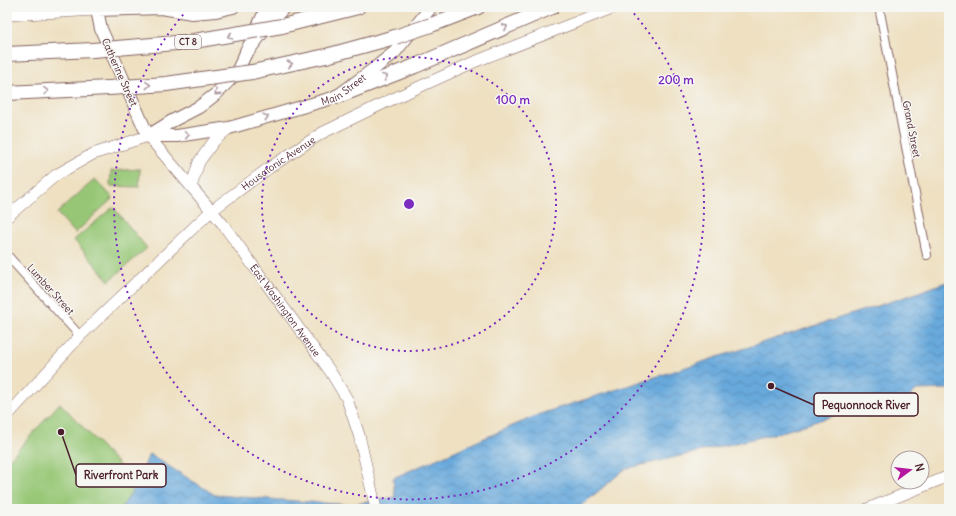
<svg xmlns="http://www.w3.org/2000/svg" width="956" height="516" font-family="Delius,sans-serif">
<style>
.green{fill:#97c776;stroke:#707350}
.water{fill:url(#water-waves);stroke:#596484}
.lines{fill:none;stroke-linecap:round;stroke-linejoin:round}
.street-casing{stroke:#836360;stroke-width:10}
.secondary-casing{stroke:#836360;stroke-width:12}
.primary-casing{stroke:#836360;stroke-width:14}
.highway-casing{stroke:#836360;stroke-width:16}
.street{stroke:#fff;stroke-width:8}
.secondary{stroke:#fff;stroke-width:11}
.primary{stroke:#fff;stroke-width:12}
.highway{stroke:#fff;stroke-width:14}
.highway-bridge-casing{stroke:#836360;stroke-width:16;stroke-linecap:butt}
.highway-bridge{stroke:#fff;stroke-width:14}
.oneway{stroke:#ae9aa0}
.ring{fill:none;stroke:#7b2cbf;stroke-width:2;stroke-dasharray:2 4}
.labels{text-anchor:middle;stroke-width:3;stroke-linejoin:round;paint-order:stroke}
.shield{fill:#f6f6f2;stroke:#7e6067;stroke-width:1}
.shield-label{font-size:9px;font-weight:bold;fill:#4a1f2b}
.street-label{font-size:10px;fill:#4a1f2b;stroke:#f6f6f2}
.centre{fill:#7b2cbf;stroke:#f6f6f2;stroke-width:2}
.ring-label{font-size:12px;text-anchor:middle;font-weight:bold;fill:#7b2cbf;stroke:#f6f6f2;stroke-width:3;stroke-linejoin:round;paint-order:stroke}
.leader{fill:none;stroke:#4a1f2b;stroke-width:1.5}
.callout-dot{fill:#4a1f2b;stroke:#f6f6f2;stroke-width:1.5}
.callout{fill:#f6f6f2;stroke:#4a1f2b;stroke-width:1.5}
.callout-label{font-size:11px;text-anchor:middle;font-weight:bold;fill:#4a1f2b}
</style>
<defs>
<pattern id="water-waves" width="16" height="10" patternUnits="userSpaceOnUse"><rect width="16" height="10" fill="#68a9dc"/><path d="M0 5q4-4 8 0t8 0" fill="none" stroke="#5889b3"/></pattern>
</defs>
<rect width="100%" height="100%" fill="#f6f6f2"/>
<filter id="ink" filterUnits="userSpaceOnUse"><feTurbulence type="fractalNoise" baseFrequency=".025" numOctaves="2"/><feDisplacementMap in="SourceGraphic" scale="8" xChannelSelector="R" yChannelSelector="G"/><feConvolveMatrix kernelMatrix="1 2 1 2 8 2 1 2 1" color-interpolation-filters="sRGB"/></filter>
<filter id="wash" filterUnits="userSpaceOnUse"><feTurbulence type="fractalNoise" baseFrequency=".012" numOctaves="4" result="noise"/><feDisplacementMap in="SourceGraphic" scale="16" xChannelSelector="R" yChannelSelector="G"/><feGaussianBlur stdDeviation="0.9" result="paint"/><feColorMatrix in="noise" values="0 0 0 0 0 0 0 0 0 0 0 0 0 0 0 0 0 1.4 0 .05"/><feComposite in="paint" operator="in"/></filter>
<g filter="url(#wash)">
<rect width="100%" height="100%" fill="#eee0c1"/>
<path class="green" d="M140 169 139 187 110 186 111 171Z
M95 179 113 198 75 233 57 213Z
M113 207 147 248 109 281 74 240Z
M60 403 137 484 121 509H7V462Z"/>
<path class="water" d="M949 281V389L916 390 909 398 898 405 888 408 871 404 782 432 625 469 577 509H121L137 484 149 454 215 495 350 505 395 497 393 478 540 414 911 295Z"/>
</g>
<g filter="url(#ink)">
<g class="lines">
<defs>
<path id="street" d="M879 7 927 255
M7 255 80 336"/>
<g id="secondary">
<path d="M7 15 97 10"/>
<path d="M191 187 199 162 214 141 229 128"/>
<path id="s1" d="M7 217 56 175 93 154 148 136 222 223 330 371 347 399 359 435 376 509"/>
<path id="s2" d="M7 416 80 336 211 211 269 168 322 133 384 103 474 62 615 7"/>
<path d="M867 509 949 476"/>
</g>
<g id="primary">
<path id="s3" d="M148 136H177L229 128 336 97 375 68 395 52 431 7"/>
<path d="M148 136 101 29 97 10 161 8 192 13 216 11 233 7"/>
<path d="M148 136 172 121 199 107 216 94 237 72 267 7"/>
</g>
<path id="highway" d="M431 25 478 7
M282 26 358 7
M247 51 269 22 283 7
M7 54 93 50
M252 72 326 56 395 37
M7 93 109 88
M336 97 415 66 552 7"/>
</defs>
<use href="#street" class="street-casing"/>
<use href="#secondary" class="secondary-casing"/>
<use href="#primary" class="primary-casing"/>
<use href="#highway" class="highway-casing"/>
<use href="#street" class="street"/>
<use href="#secondary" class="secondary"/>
<use href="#primary" class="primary"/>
<use href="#highway" class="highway"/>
<defs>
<path id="highway-bridge" d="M395 37 431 25
M93 50 188 42 282 26
M109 88 166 84 252 72"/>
</defs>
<use href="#highway-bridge" class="highway-bridge-casing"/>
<use href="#highway-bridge" class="highway-bridge"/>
</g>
<defs><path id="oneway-chevron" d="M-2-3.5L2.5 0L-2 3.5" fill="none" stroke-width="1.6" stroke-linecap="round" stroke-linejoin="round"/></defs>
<g class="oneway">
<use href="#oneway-chevron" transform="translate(505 27) rotate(-23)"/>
<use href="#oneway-chevron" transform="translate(230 36) rotate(171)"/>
<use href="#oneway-chevron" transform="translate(290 64) rotate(-12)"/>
<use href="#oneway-chevron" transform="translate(385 77) rotate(-22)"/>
<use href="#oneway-chevron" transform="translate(148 85) rotate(-5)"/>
<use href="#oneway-chevron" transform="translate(46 91) rotate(-3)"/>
<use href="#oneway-chevron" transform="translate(217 93) rotate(137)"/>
<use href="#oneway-chevron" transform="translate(266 117) rotate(-16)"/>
<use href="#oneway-chevron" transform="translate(187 135) rotate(-9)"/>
</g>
</g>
<g class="ring">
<circle cx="409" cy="204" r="147"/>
<path d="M630 9A295 295 0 1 1 188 9"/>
</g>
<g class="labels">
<rect class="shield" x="175" y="35" width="26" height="14" rx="3"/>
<g class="shield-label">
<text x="188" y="45">CT 8</text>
</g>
<g class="street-label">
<text transform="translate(120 72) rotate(66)" y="4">Catherine Street</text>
<text dy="4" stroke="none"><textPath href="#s3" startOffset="203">Main Street</textPath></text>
<text transform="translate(912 129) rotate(79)" y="4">Grand Street</text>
<text dy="4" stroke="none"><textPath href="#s2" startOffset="372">Housatonic Avenue</textPath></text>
<text transform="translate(51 289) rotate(48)" y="4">Lumber Street</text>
<text dy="4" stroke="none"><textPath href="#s1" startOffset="387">East Washington Avenue</textPath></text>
</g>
</g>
<circle cx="409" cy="204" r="6" class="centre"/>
<g class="ring-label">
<text x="676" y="84">200 m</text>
<text x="513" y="104">100 m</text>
</g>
<path class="leader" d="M771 386L814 405M61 432L76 475"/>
<g class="callout-dot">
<circle cx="771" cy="386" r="4"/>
<circle cx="61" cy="432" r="4"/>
</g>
<g class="callout">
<rect x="814" y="393" width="104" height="23" rx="4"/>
<rect x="76" y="464" width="90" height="23" rx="4"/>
</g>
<g class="callout-label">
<text x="866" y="409">Pequonnock River</text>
<text x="121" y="479">Riverfront Park</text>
</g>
<rect width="956" height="516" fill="none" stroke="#f6f6f2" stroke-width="24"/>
<g transform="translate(910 470) rotate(75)"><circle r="19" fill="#f6f6f2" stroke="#b1a0a2"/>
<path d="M0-3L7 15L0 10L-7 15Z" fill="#b5179e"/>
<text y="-6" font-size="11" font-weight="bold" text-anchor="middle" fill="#4a1f2b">N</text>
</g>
</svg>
